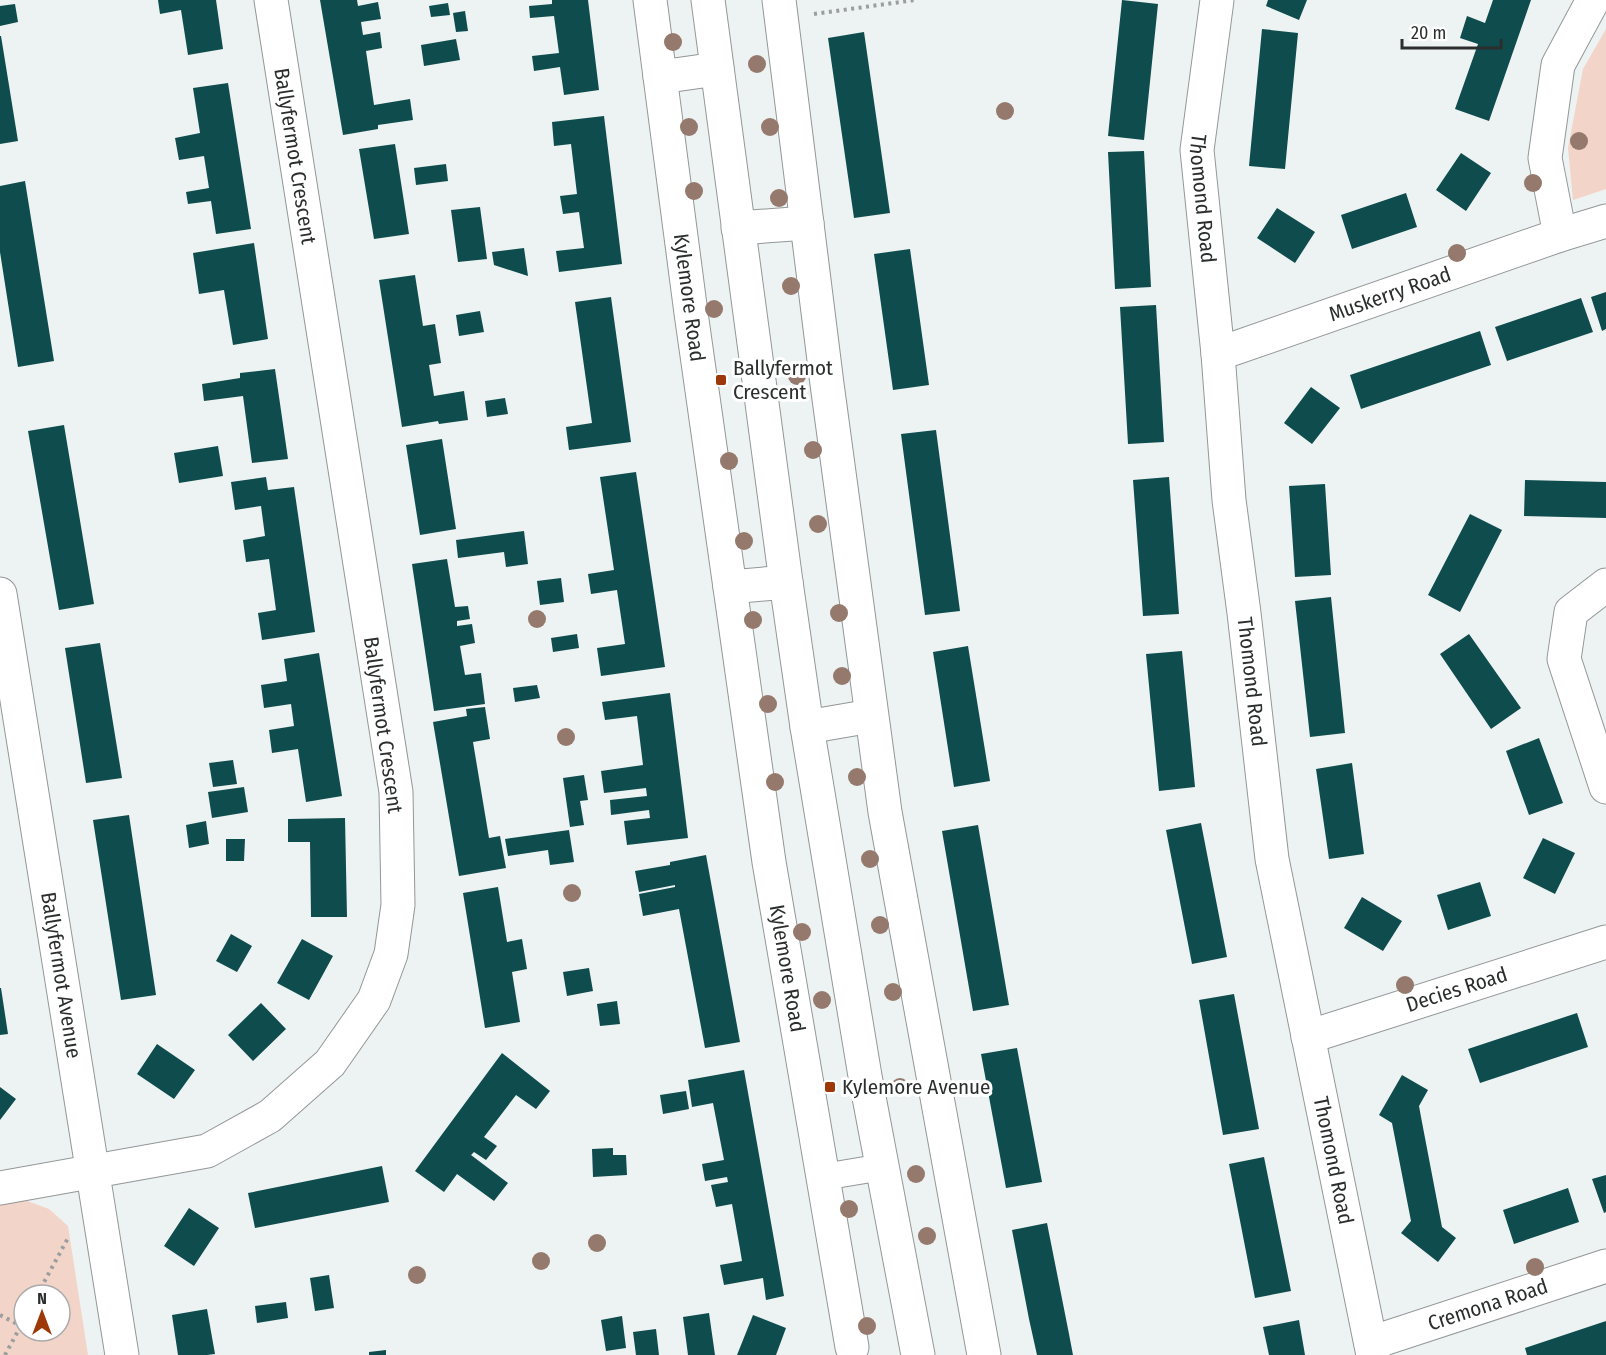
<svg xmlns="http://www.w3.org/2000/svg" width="1606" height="1355" font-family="'Fira Sans Condensed',sans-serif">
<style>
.green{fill:#f3d4c8;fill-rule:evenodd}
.building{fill:#0e4c4d}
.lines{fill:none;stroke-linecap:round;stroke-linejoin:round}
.pedestrian-casing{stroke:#939797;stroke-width:28}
.minor-casing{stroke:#939797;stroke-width:35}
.secondary-casing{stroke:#939797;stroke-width:35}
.path{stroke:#9a9e9e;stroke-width:4;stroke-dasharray:3 4.5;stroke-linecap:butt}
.pedestrian{stroke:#fff;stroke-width:26}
.minor{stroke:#fff;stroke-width:33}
.secondary{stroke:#fff;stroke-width:33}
.tree{fill:#95796d}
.poi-dot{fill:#9d3808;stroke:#fff;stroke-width:2}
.labels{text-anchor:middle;stroke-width:6;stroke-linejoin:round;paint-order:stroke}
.street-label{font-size:21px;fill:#2c2e2e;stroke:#fff}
.poi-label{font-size:21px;fill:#2c2e2e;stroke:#fff;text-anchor:start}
</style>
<rect width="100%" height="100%" fill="#edf2f2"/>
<path class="green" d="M1606 29V189L1573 200 1568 148 1583 69Z
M22 1199 49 1209 68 1226 88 1355H0V1202ZM24 1295H60V1331H24Z"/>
<path class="building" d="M158 0H216L223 49 188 55 181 10 160 14Z
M320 0H357L358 6 378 2 381 19 361 22 363 35 380 32 382 48 366 51 374 105 410 99 413 120 378 125V129L343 135Z
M552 0H588L599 90 564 95 560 67 534 71 532 56 559 53 554 16 530 18 529 6 552 4Z
M1122 0 1158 4 1144 140 1108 136Z
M1268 0H1307L1299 20 1266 6Z
M1493 0H1531L1489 121 1455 109 1478 44 1460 38 1467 16 1485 23Z
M448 3 450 15 431 17 429 6Z
M15 4 18 22 0 26V6Z
M465 11 468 31 456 32 453 13Z
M1262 29 1298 33 1285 169 1249 166Z
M864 32 890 213 854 218 828 38Z
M0 36H1L18 141 0 144Z
M456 39 460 60 424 66 421 45Z
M228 83 251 229 216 234 211 201 188 204 186 192 209 188 204 156 179 160 175 138 200 133 193 88Z
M604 116 622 264 559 272 556 251 584 248 579 212 563 214 560 196 577 194 571 144 554 146 552 122Z
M395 144 409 234 374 239 359 149Z
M1144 151 1151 287 1115 289 1108 152Z
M1461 153 1491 173 1466 211 1436 190Z
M446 164 448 181 416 185 414 168Z
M25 181 54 361 18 367 0 252V186Z
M1406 193 1417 227 1352 249 1341 215Z
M480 207 487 259 458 262 451 210Z
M1277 208 1315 232 1295 263 1257 238Z
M254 243 268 339 233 345 224 290 199 294 193 253Z
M524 248 528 276 494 265 492 252Z
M910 249 929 385 893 390 874 254Z
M415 275 423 326 435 324 441 363 429 365 434 396 464 391 468 420 439 424 438 421 402 427 379 280Z
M1606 292V329L1602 331 1591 297Z
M611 297 631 442 569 450 566 427 592 423 575 302Z
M1581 298 1593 332 1507 361 1495 327Z
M1156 305 1164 442 1128 444 1120 307Z
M480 311 484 332 459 336 456 315Z
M1480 331 1491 365 1361 409 1350 375Z
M275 369 288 459 252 463 243 396 204 401 202 384 240 378V373Z
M1311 387 1340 408 1312 444 1284 423Z
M505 398 508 414 487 417 485 401Z
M64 425 94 604 59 610 28 431Z
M936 430 960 611 925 615 901 434Z
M442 439 456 529 420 535 406 445Z
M218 446 223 476 179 483 174 453Z
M636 472 665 667 601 676 597 648 625 644 617 590 591 594 588 574 614 570 600 477Z
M266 477 268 490 294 487 315 632 262 640 258 613 276 610 269 559 246 562 243 540 265 536 261 506 235 510 231 482Z
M1169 477 1179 614 1143 616 1133 480Z
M1525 480 1606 482V518L1524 516Z
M1325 484 1331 575 1295 577 1289 486Z
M1470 514 1502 530 1460 612 1428 595Z
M524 531 528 564 506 567 504 552 458 558 456 540Z
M447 559 455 607 468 606 470 619 457 621V626L472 624 475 643 460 646 465 675 481 673 485 704 434 711 412 564Z
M561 578 564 602 540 605 537 581Z
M1331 597 1345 733 1310 737 1295 601Z
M577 634 579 648 553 652 551 638Z
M1469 634 1521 708 1491 729 1440 654Z
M100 643 122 778 86 783 65 648Z
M968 646 990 781 954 787 933 652Z
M1182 651 1195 787 1159 791 1146 654Z
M319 653 342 796 306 802 298 749 272 753 269 730 294 726 291 704 264 708 261 685 287 681 284 659Z
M537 685 540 698 515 702 513 688Z
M670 693 688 838 627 845 624 821 650 818 649 810 611 815 610 800 647 796 646 788 604 793 601 771 643 765 637 716 605 720 602 702Z
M485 707 490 739 473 742 489 838 500 836 506 868 459 876 433 722 467 716 466 709Z
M1539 738 1563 803 1529 815 1506 751Z
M233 760 237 784 213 787 209 763Z
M1352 763 1364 854 1329 859 1316 769Z
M584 775 588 800 580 801 584 825 570 827 563 778Z
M244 787 248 812 212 818 208 792Z
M129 815 156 995 121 1000 93 820Z
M345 818 347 917H311L310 842H288V819Z
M206 821 209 844 189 848 186 825Z
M1201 823 1227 957 1192 964 1166 830Z
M978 825 1009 1005 973 1011 942 831Z
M569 830 574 862 550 865 548 850 508 856 505 839Z
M1543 838 1575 853 1555 894 1523 878Z
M226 839H245L244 861H226Z
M706 855 740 1042 705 1048 679 909 643 916 639 894 675 887V885L639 892 635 871 670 865V862Z
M1480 882 1491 916 1448 930 1437 895Z
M498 887 507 942 522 939 527 969 512 972 520 1022 485 1028 463 893Z
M1362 897 1402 921 1383 951 1344 928Z
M231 934 252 946 237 972 216 961Z
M302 939 333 956 309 1000 277 983Z
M589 968 593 991 567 996 563 972Z
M0 988H1L8 1034 0 1035Z
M1234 994 1259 1129 1223 1135 1199 1000Z
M617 1001 620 1024 600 1026 597 1004Z
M261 1003 286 1029 253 1061 228 1035Z
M1577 1013 1588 1047 1480 1083 1468 1049Z
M157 1044 195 1070 174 1099 137 1074Z
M1017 1048 1042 1182 1006 1188 981 1054Z
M502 1053 550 1091 536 1109 516 1095 484 1137 497 1146 486 1160 474 1152 471 1155 508 1183 494 1201 457 1174 444 1192 415 1171Z
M744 1070 784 1296 766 1300 763 1278 724 1285 720 1265 742 1261 740 1249 732 1204 716 1207 711 1185 728 1182 727 1177 705 1181 702 1164 724 1160 713 1103 692 1107 688 1080Z
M1402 1075 1428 1090 1419 1106 1421 1117 1442 1227 1456 1238 1438 1262 1401 1233 1411 1221 1392 1123 1379 1115Z
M0 1087 16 1099 0 1120Z
M686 1091 689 1109 663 1114 660 1095Z
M613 1148V1155H626L627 1175 593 1177 592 1149Z
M1264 1157 1291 1291 1255 1298 1229 1164Z
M382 1166 389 1202 255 1228 248 1193Z
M1606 1175V1212L1604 1213 1592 1179Z
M1568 1188 1579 1222 1514 1244 1503 1210Z
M189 1208 219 1228 194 1266 164 1246Z
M1047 1223 1069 1334 1073 1355H1037L1029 1319 1012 1230Z
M329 1275 334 1308 315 1311 310 1278Z
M286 1302 288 1318 257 1323 255 1306Z
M207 1309 215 1354 207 1355H178L172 1315Z
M709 1313 715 1355H688L683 1317Z
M753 1315 786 1328 776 1355H737Z
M622 1316 626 1348 606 1351 601 1320Z
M1299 1320 1305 1355H1269L1263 1327Z
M1606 1321V1355H1527L1525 1348Z
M656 1329 659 1355H636L633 1332Z
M386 1350V1355H369V1352Z"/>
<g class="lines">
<defs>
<path id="pedestrian" d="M823 1177 883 1167"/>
<g id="minor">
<path id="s1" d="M650 0 691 313 769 862 852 1347"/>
<path d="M779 0 827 384 885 812 984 1355"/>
<path id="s2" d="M1217 0 1197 150 1218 354 1229 500 1244 613 1272 859 1373 1355"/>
<path d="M660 77 717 69"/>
<path d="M738 228 807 223"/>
<path d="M1560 235 1545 158 1558 65 1593 0"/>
<path id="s3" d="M1218 354 1560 235 1606 221"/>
<path d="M1606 585 1571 612 1564 659 1606 787"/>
<path d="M730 587 786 582"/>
<path id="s4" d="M0 594 122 1355"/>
<path d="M807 727 871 716"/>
<path id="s5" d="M1308 1037 1606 942"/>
<path d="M0 1188 207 1151 270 1116 330 1063 374 1000 391 954 398 905 396 792 271 0"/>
<path id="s6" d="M1371 1343 1606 1266"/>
</g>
<path id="secondary" d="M708 0 786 582 807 727 865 1076 918 1355"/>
</defs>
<use href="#pedestrian" class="pedestrian-casing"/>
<use href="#minor" class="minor-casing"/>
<use href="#secondary" class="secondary-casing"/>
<path class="path" d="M814 14 915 0
M37 1295 68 1238
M0 1315 21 1326
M5 1355 24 1320"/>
<use href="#pedestrian" class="pedestrian"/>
<use href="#minor" class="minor"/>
<use href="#secondary" class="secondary"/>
</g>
<g class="tree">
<circle cx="673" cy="42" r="9"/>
<circle cx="757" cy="64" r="9"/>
<circle cx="1005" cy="111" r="9"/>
<circle cx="689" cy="127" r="9"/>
<circle cx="770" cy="127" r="9"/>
<circle cx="1579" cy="141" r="9"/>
<circle cx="1533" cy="183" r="9"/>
<circle cx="694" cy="191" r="9"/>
<circle cx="779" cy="198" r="9"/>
<circle cx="1457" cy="253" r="9"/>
<circle cx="791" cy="286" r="9"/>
<circle cx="714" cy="309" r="9"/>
<circle cx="797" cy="376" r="9"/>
<circle cx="813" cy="450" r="9"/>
<circle cx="729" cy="461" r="9"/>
<circle cx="818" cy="524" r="9"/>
<circle cx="744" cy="541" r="9"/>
<circle cx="839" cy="613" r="9"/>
<circle cx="537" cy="619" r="9"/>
<circle cx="753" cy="620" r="9"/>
<circle cx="842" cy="676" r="9"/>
<circle cx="768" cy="704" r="9"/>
<circle cx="566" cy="737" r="9"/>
<circle cx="857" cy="777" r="9"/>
<circle cx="775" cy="782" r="9"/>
<circle cx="870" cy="859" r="9"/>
<circle cx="572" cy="893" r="9"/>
<circle cx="880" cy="925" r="9"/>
<circle cx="802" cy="932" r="9"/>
<circle cx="1405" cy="985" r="9"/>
<circle cx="893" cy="992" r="9"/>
<circle cx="822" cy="1000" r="9"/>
<circle cx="900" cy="1087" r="9"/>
<circle cx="916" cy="1174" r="9"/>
<circle cx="849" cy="1209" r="9"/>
<circle cx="927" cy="1236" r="9"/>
<circle cx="597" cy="1243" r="9"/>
<circle cx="541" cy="1261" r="9"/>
<circle cx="1535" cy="1267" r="9"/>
<circle cx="417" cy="1275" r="9"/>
<circle cx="867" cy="1326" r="9"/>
</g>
<g class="poi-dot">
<rect x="715" y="374" width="12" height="12" rx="3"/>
<rect x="824" y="1081" width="12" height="12" rx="3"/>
</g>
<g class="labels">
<g class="street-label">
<text transform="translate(295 156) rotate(81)" y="7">Ballyfermot Crescent</text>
<text dy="7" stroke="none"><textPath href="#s2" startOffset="200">Thomond Road</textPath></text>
<text dy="7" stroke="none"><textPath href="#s3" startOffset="182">Muskerry Road</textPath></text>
<text dy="7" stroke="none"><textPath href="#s1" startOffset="300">Kylemore Road</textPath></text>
<text dy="7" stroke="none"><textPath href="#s2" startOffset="686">Thomond Road</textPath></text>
<text transform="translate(383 725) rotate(82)" y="7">Ballyfermot Crescent</text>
<text dy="7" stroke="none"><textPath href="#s1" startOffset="978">Kylemore Road</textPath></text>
<text dy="7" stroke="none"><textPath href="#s4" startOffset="386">Ballyfermot Avenue</textPath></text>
<text dy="7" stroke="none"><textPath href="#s5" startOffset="156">Decies Road</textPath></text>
<text dy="7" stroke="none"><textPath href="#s2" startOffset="1172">Thomond Road</textPath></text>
<text dy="7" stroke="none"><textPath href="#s6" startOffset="123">Cremona Road</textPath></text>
</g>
<g class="poi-label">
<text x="733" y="375">Ballyfermot<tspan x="733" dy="24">Crescent</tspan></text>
<text x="842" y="1094">Kylemore Avenue</text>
</g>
</g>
<g transform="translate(42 1313)"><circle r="28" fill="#ffffff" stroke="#ababab" stroke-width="1.5"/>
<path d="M0-4.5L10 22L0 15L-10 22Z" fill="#9d3808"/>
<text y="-9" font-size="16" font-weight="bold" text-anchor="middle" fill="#2c2e2e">N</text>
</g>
<path d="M1402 39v9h99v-9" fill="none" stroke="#2c2e2e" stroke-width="3"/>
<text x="1411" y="39" font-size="18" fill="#2c2e2e" stroke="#ffffff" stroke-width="4.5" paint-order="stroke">20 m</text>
</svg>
